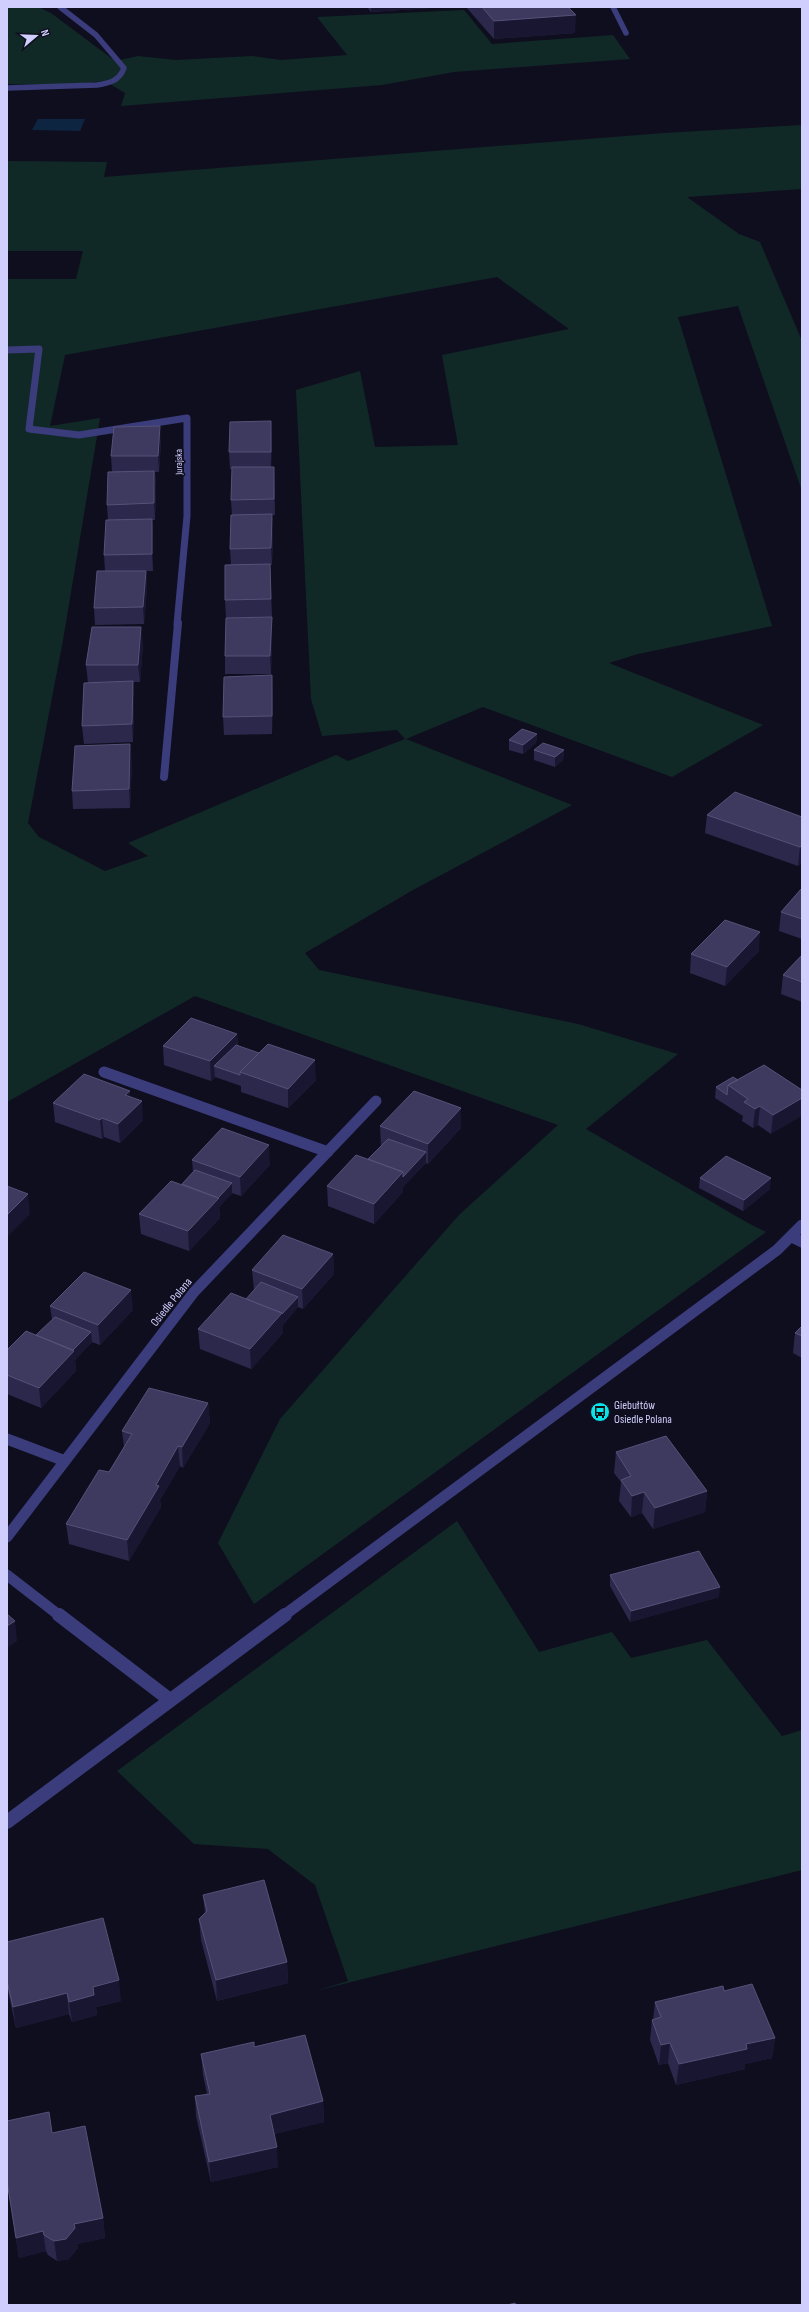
<svg xmlns="http://www.w3.org/2000/svg" width="809" height="2312" font-family="'Sofia Sans Condensed',sans-serif">
<style>
.green{fill:#112926;fill-rule:evenodd}
.water{fill:#0e2542}
.lines{fill:none;stroke-linecap:round;stroke-linejoin:round}
.service{stroke:#3b3c7c;stroke-width:5.5}
.minor-far4{stroke:#3b3c7c;stroke-width:5.5}
.minor-far3{stroke:#3b3c7c;stroke-width:7}
.minor-far2{stroke:#3b3c7c;stroke-width:8}
.minor-far1{stroke:#3b3c7c;stroke-width:11}
.minor{stroke:#3b3c7c;stroke-width:14}
.tertiary-far1{stroke:#3b3c7c;stroke-width:11}
.tertiary{stroke:#3b3c7c;stroke-width:14}
.wall{fill:#2c284c}
.shaded-wall{fill:#191632}
.building{fill:#3e395f;stroke:#555178}
.labels{text-anchor:middle;stroke-width:3.5;stroke-linejoin:round;paint-order:stroke}
.far-street-label{font-size:10px;fill:#d0cefd;stroke:#0f0e1f}
.street-label{font-size:12px;fill:#d0cefd;stroke:#0f0e1f}
.poi-label{font-size:12px;fill:#d0cefd;stroke:#0f0e1f;text-anchor:start}
</style>
<rect width="100%" height="100%" fill="#0f0e1f"/>
<path class="green" d="M7 7H38L51 13 115 61 138 56 176 60 252 56 281 60 347 55 317 17 464 10 492 44 613 35 630 59 454 72 382 85 121 106 125 93 105 81 63 85 7 84Z
M802 125V189L687 197 739 234 760 242 802 341V491L738 306 678 317 772 626 638 654 609 663 763 725 672 777 483 707 406 739 572 805 413 890 305 953 319 970 578 1024 678 1054 586 1129 748 1223 766 1232 254 1604 218 1543 280 1419 459 1215 558 1125 195 996 7 1102V279H76L83 251H7V161L107 162 104 177 664 133ZM497 277 569 329 442 355 458 445 375 447 360 371 296 390 311 699 322 736 397 730 405 739 348 761 336 755 128 843 148 856 105 871 39 837 28 823 63 640 100 418 50 426 65 355Z
M457 1521 539 1652 612 1632 631 1658 707 1640 782 1736 802 1730V1870L315 1991 348 1981 315 1885 268 1849 194 1844 117 1771Z"/>
<path class="water" d="M38 119H85L80 131 32 130Z"/>
<g class="lines">
<path class="service" d="M7 88 97 85C110 83 119 81 124 68L96 35 60 7"/>
<path class="minor-far4" d="M613 7 626 33"/>
<path class="minor-far3" d="M7 350 39 349 29 429 79 435 187 418V516L177 624"/>
<path class="minor-far2" d="M164 777 178 623"/>
<path class="minor-far1" d="M104 1072 328 1152
M792 1237 802 1242
M7 1439 65 1461
M7 1537 194 1292 376 1101
M7 1575 60 1616"/>
<path class="minor" d="M59 1615 170 1700"/>
<path class="tertiary-far1" d="M283 1616 777 1250 802 1225"/>
<path class="tertiary" d="M7 1822 285 1615"/>
</g>
<path class="wall" d="M367 7H445L371 12Z
M466 7H568L575 33 494 39Z
M272 438 271 467H274L275 515H272L273 531 272 565H270L272 617 226 618 225 600 231 565 230 549 232 515 231 500 232 469H230L229 452Z
M161 442 159 472H155L156 487 155 520H152L153 536V571H146L147 588 144 624 95 625 94 608 105 571 104 555 108 520 107 505 112 472 111 456Z
M272 617V635L271 674H225V656Z
M143 644 140 682H133L134 699 133 742 84 744 82 726 88 683 86 665Z
M273 693 272 734 224 735 223 717Z
M537 734 536 743 523 754 509 750V740Z
M534 750H564L563 760 555 767 534 760Z
M132 762 130 808 73 809 72 791Z
M707 815 802 817V862L798 866 705 833Z
M802 888V939L779 931 781 912Z
M759 951 725 986 690 973 691 954Z
M802 955V1002L781 994 783 975Z
M237 1034 238 1046 316 1080 288 1108 241 1092V1086L215 1077 211 1081 164 1065 163 1046Z
M738 1080 802 1090 771 1134 758 1125 753 1128 742 1121 743 1116 715 1098 716 1087Z
M130 1097 143 1120 120 1143 104 1137 102 1139 55 1122 53 1103Z
M461 1108V1128L428 1164 426 1163 403 1187V1192L374 1224 328 1206 327 1186 368 1159 381 1146 380 1126Z
M192 1160 270 1165 241 1196 232 1193 219 1207 220 1218 189 1251 141 1234 139 1214 182 1184 193 1172Z
M700 1178 770 1189 743 1211 699 1188Z
M333 1254 334 1274 303 1309 298 1307 283 1325V1333L251 1369 200 1349 198 1329 246 1299 254 1290 252 1270Z
M50 1306 133 1310 100 1345 92 1342 75 1360 76 1371 41 1408 7 1394V1350L36 1335 52 1320Z
M802 1326V1358L793 1353 795 1333Z
M208 1403 210 1423 183 1468 180 1466 160 1500 161 1507 129 1561 69 1544 66 1524 109 1472 124 1447 122 1431Z
M616 1452 707 1491 705 1512 653 1529 642 1513 631 1517 619 1501 621 1482 614 1473Z
M610 1575 719 1597 630 1622 610 1586Z
M203 1895 287 1962 288 1983 217 2001 201 1940 199 1919 205 1914Z
M7 1942 121 2001 96 2007 97 2015 72 2022 69 2014 16 2028 7 1987Z
M724 1991 775 2038 772 2058 745 2064V2069L676 2085 668 2063 659 2065 650 2040 652 2020H653L655 2002Z
M254 2047 323 2101 324 2122 274 2134 278 2167 211 2182 196 2116 195 2096 207 2094 203 2075 201 2054Z
M7 2121 52 2133 103 2218 105 2238 77 2244 78 2248 69 2259 57 2261 48 2255 46 2251 19 2258 9 2194 7 2195Z"/>
<path class="shaded-wall" d="M371 7H445L371 12Z
M576 15 575 33 494 39V21Z
M271 421 272 438 271 468Z
M160 426 161 442 159 472 158 456Z
M154 471 156 487 155 520 154 503Z
M272 514 273 531 272 565 271 548Z
M152 519 153 536V571L152 554Z
M146 571 147 588 144 624 143 607Z
M272 617V635L271 674 270 656Z
M141 627 143 644 140 682 138 665Z
M272 675 273 693 272 734Z
M133 681 134 699 133 742 132 724Z
M537 734 536 743 523 754V745Z
M130 744 132 762 130 808 129 789Z
M564 750 563 760 555 767V757Z
M802 846V862L798 866 800 847Z
M760 932 759 951 725 986 727 967Z
M237 1034 238 1053 214 1066 215 1077 211 1081 210 1061Z
M315 1060 316 1080 288 1108V1089Z
M130 1091 131 1110 125 1095Z
M802 1098V1116L771 1134 773 1115Z
M142 1101 143 1120 120 1143 118 1124Z
M760 1106 758 1125 753 1128 755 1109Z
M461 1108V1128L428 1164V1144Z
M102 1118 104 1137 102 1139 100 1120Z
M269 1145 270 1165 241 1196 240 1177Z
M426 1152V1163L403 1187V1192L374 1224V1204L403 1172Z
M771 1178 770 1189 743 1211 744 1200Z
M232 1183V1194L219 1207 220 1218 189 1251 188 1231 212 1205Z
M28 1194 30 1214 7 1237V1215Z
M333 1254 334 1274 303 1309 302 1289Z
M131 1290 133 1310 100 1345 98 1325Z
M298 1297V1307L283 1325V1333L251 1369 250 1349 282 1313Z
M91 1332 92 1342 75 1360 76 1371 41 1408 39 1388 67 1357Z
M208 1403 210 1423 183 1468 182 1447Z
M178 1446 180 1466 160 1500 161 1507 129 1561 127 1540 156 1485Z
M707 1491 705 1512 653 1529 655 1508Z
M644 1492 642 1513 631 1517 632 1496Z
M720 1587 719 1597 630 1622 631 1611Z
M15 1621 17 1641 7 1648V1626Z
M287 1962 288 1983 217 2001 216 1980Z
M119 1980 121 2001 96 2007 97 2015 72 2022 69 2002 93 1987Z
M67 1993 69 2014 16 2028 13 2007Z
M775 2038 772 2058 745 2064V2069L676 2085 679 2064 746 2044Z
M670 2043 668 2063 659 2065 661 2045Z
M323 2101 324 2122 271 2135 270 2115Z
M277 2147 278 2167 211 2182 209 2162Z
M7 2181 9 2194 7 2195Z
M103 2218 105 2238 77 2244 78 2248 69 2259 57 2261 54 2241 74 2224Z
M43 2231 46 2251 19 2258 16 2238Z"/>
<path class="building" d="M482 7H568L576 15 494 21Z
M271 421V452H229L230 422Z
M160 426 158 456H111L114 427Z
M232 467H274V499L231 500Z
M154 471V503L107 505 108 472Z
M272 514 271 548 230 549 231 515Z
M152 519V554L104 555 106 520Z
M270 564 271 599 225 600V565Z
M97 571H146L143 607 94 608Z
M272 617 270 656H225L226 618Z
M92 627H141L138 665H86Z
M272 675V716L223 717 224 677Z
M133 681 132 724 82 726 84 683Z
M522 729 537 734 523 745 509 740Z
M543 743 564 750 555 757 534 750Z
M130 744 129 789 72 791 75 746Z
M735 792 802 817V846L800 847 707 815Z
M802 888V919L781 912Z
M725 920 760 932 727 967 691 954Z
M802 955V982L783 975Z
M191 1018 237 1034 210 1061 163 1046Z
M268 1044 315 1060 288 1089 240 1072Z
M236 1045 259 1053 240 1072V1075L214 1066Z
M764 1065 802 1090V1098L773 1115 760 1106 755 1109 744 1102 748 1099 728 1085Z
M84 1074 130 1091 125 1095 142 1101 118 1124 102 1118 100 1120 53 1103Z
M733 1077 738 1080 728 1085 727 1095 716 1087Z
M414 1091 461 1108 428 1144 380 1126Z
M222 1128 269 1145 240 1177 192 1160Z
M388 1139 426 1152 403 1177V1172L368 1159Z
M356 1155 403 1172 374 1204 327 1186Z
M726 1156 771 1178 744 1200 700 1178Z
M195 1170 232 1183 218 1198 182 1184Z
M171 1181 219 1198 188 1231 139 1214Z
M7 1186 28 1194 7 1215Z
M283 1235 333 1254 302 1289 252 1270Z
M84 1272 131 1290 98 1325 50 1306Z
M261 1282 298 1297 282 1314V1313L246 1299Z
M231 1293 282 1313 250 1349 198 1329Z
M55 1317 91 1332 73 1350 36 1335Z
M802 1326V1336L795 1333Z
M26 1331 74 1351 39 1388 7 1375V1350Z
M149 1388 208 1403 182 1447 178 1446 156 1485 159 1486 127 1540 66 1524 99 1470 109 1472 132 1434 122 1431Z
M666 1436 707 1491 655 1508 644 1492 632 1496 621 1480 631 1476 616 1452Z
M699 1551 720 1587 631 1611 610 1575Z
M7 1614 15 1621 7 1626Z
M264 1880 287 1962 216 1980 199 1919 207 1911 203 1895Z
M103 1918 119 1980 93 1987 94 1995 69 2002 67 1993 13 2007 7 1981V1942Z
M752 1984 775 2038 746 2044 747 2049 679 2064 670 2043 661 2045 652 2020 661 2017 655 2002 723 1986 724 1991Z
M305 2035 323 2101 270 2115 277 2147 209 2162 195 2096 210 2094 201 2054 254 2042V2047Z
M49 2112 52 2133 85 2126 103 2218 74 2224 75 2228 66 2239 54 2241 44 2235 43 2231 16 2238 7 2181V2121Z
M515 2303 516 2305H507Z"/>
<defs>
<symbol id="bus-disc" viewBox="-11 -11 22 22"><circle r="9.5" fill="#0be3eb" stroke="#0f0e1f"/><path d="M-5-6H5V4H4V6H2V4H-2V6H-4V4H-5ZM-3.5-4V0h7V-4ZM-3.5 1.2v1.5H-2V1.2ZM2 1.2v1.5H3.5V1.2Z" fill="#111"/></symbol>
</defs>
<g fill-rule="evenodd">
<use href="#bus-disc" x="589" y="1401" width="22" height="22"/>
</g>
<g class="labels">
<g class="far-street-label">
<text transform="translate(178 462) rotate(-91)" y="4">Jurajska</text>
</g>
<g class="street-label">
<text transform="translate(171 1302) rotate(-51)" y="4">Osiedle Polana</text>
</g>
<g class="poi-label">
<text x="614" y="1409">Giebułtów<tspan x="614" dy="14">Osiedle Polana</tspan></text>
</g>
</g>
<rect width="809" height="2312" fill="none" stroke="#d0cefd" stroke-width="16"/>
<g transform="translate(36 36) rotate(71)" stroke="#0f0e1f" stroke-width="3" paint-order="stroke">
<path d="M0-3L7 15L0 10L-7 15Z" fill="#d0cefd"/>
<text y="-6" font-size="11" font-weight="bold" text-anchor="middle" fill="#d0cefd">N</text>
</g>
</svg>
